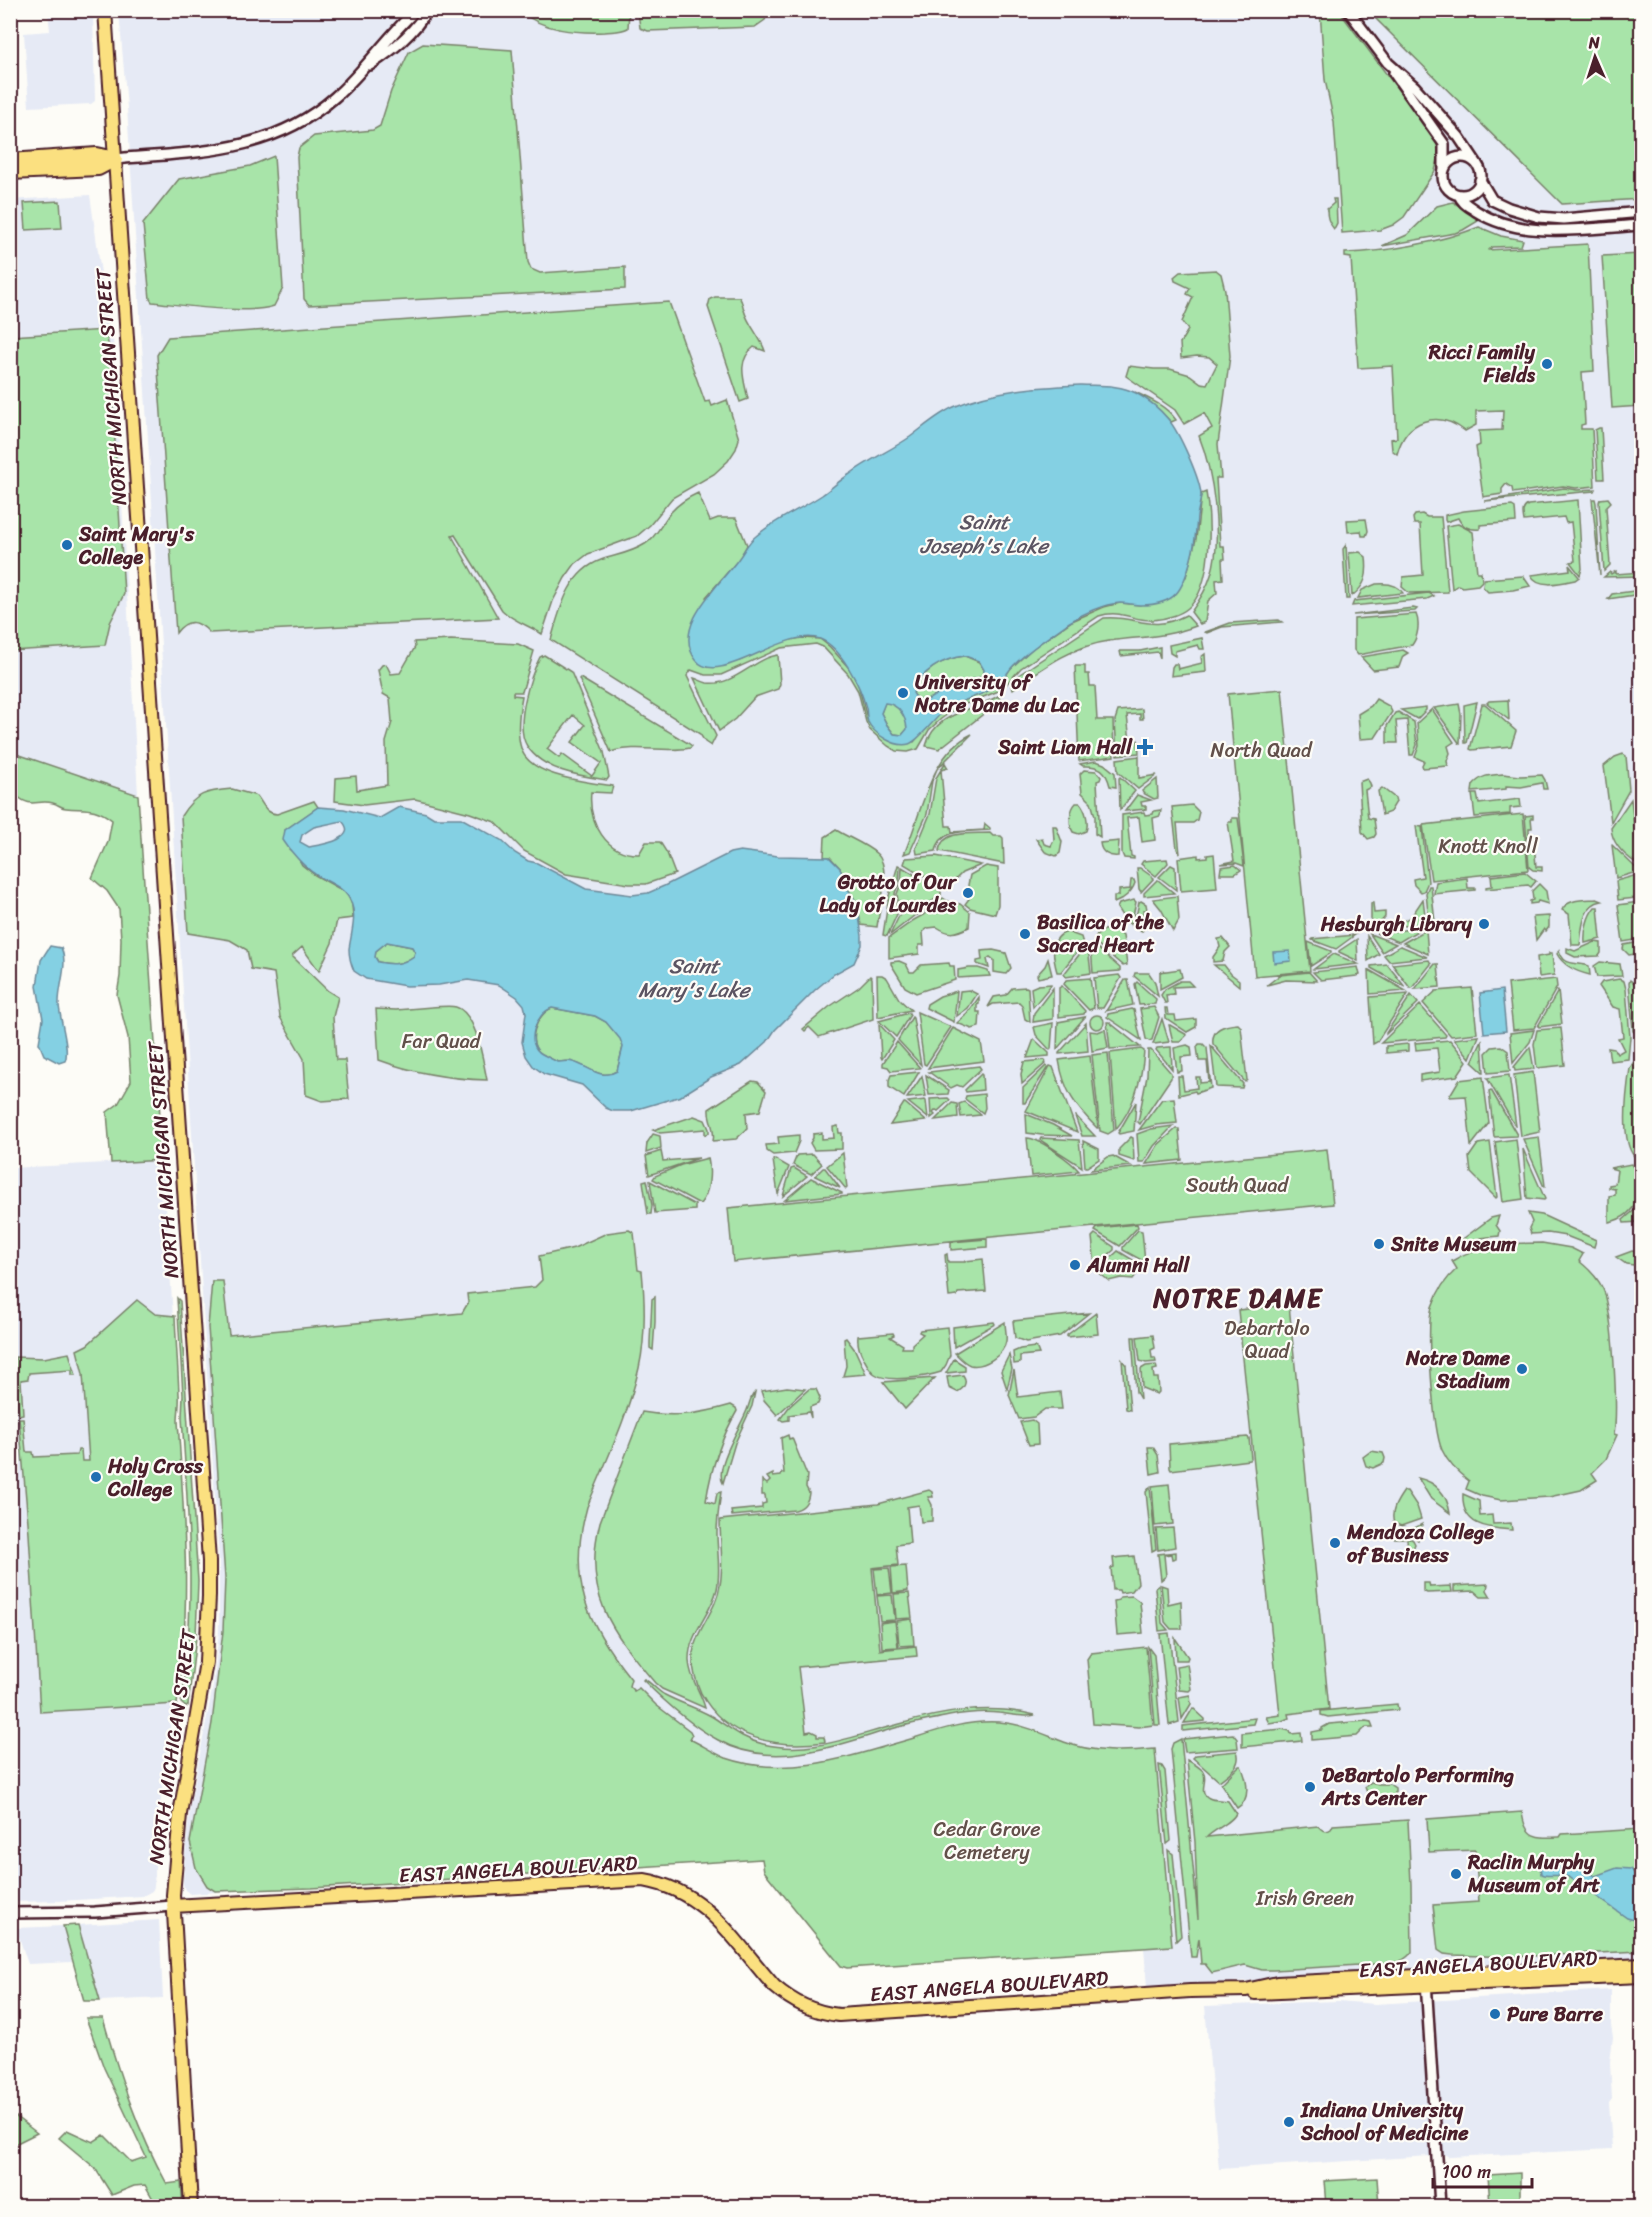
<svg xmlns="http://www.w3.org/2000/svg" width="1652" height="2217" font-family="Sriracha,sans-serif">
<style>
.built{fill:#e6eaf5}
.green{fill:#a8e4a9;stroke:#79826a;stroke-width:1.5;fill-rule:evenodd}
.water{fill:#84d0e3;stroke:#6d8999;stroke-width:1.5;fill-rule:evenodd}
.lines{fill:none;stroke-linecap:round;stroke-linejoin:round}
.minor-casing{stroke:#4a1f2b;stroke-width:14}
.major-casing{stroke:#4a1f2b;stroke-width:16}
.highway-casing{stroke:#4a1f2b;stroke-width:18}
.minor{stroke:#fdfcf7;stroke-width:9}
.major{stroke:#fbe080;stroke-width:12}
.highway{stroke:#fbe080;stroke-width:14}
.poi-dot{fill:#1f6fb2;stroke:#fdfcf7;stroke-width:2}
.labels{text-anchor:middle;stroke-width:4.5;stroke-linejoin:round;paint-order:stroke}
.poi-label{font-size:20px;font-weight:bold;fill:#4a1f2b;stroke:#fdfcf7;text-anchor:start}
.street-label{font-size:20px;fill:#4a1f2b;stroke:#fdfcf7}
.park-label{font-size:20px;fill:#62504a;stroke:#fdfcf7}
.water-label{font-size:21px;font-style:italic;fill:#5b5462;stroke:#fdfcf7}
.district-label{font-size:26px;font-weight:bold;letter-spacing:1.5px;fill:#4a1f2b;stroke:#fdfcf7}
</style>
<rect width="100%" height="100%" fill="#fdfcf7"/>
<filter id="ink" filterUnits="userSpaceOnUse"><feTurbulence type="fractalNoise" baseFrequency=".0167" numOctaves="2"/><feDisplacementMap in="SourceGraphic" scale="12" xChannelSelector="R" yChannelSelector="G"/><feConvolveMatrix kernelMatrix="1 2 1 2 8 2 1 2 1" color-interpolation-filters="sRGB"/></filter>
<g filter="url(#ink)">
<path class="built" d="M48 11H93L95 101 91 104 29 107 24 33 50 31Z
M119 11H1641V1959L1513 1965 1485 1963 1449 1964 1390 1971 1147 1988 1144 1947 929 1963 838 1854 312 1888 244 1890 190 1894 185 1890 183 1884 184 1866 190 1806 213 1686 219 1632V1561L127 108Z
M90 195 107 315 113 338 138 795 11 752V200Z
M163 1160 178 1396 180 1670 171 1719 157 1829 154 1887 152 1891 143 1896 59 1901 11 1902V1168Z
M159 1920 163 1998 100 2001 78 1925Z
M63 1926 72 1962 28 1964 16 1928Z
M1611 1990V2025L1613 2037 1610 2062 1612 2099 1609 2103 1612 2149 1449 2157 1446 2155 1219 2169 1205 2006 1338 2001 1375 2004Z"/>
<path class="green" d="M520 11H629L628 28C621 32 613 31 605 32 575 33 544 31 520 11Z
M638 11 769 10V11L765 20 755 27 648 31 640 28Z
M1320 11H1339L1436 140 1439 155 1435 171 1404 217 1393 225 1380 230 1342 233 1334 122 1325 80Z
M1368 11H1641V199L1562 204Z
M423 44 512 50 528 262 531 269 540 273 625 267V289L309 305 304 299 297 157 299 148 314 136 373 130 380 126 391 91 409 52Z
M274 156 283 288 274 306C247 315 183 305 152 302L150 299 143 224 179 179 250 166Z
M1333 199H1336L1337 223 1334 229C1328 222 1327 217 1327 209L1334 203Z
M60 201 62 228 26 230 24 203Z
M1453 202 1479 218 1478 221 1463 230 1455 233 1382 246 1407 235 1437 206Z
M1479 227 1501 236 1523 240 1521 246 1492 247 1489 250 1588 244 1594 371 1582 372 1585 424 1581 425V429H1592L1595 486 1576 488 1563 486 1513 493 1512 488 1506 484 1502 489V494L1483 497 1476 447 1480 445 1479 431 1502 430 1503 410 1476 411V425L1465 431C1437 409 1406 420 1397 454L1392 450 1391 439 1397 438 1393 366 1358 368 1351 258 1345 257V253C1386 252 1441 242 1479 227Z
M1641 254V406L1612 408 1602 256Z
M1216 270 1221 274 1225 290 1230 356 1218 444 1221 478H1216L1220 546H1224L1225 559H1222L1223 579 1216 580 1217 593 1208 601 1205 622 1200 624 1191 612C1199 601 1207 588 1211 575 1223 538 1213 471 1199 436L1212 428 1204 413 1184 424 1175 410 1126 376 1129 366 1154 369H1170L1190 375 1201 383 1207 384 1217 364 1209 357 1197 356 1181 358 1180 343 1188 330 1182 322 1193 297 1187 294 1190 288 1175 281 1174 277 1180 272Z
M715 297H739C743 302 742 304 744 310 748 325 760 336 765 351L754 347C736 361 744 380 748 399L740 402 708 307 710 299Z
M669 302 705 402 710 401 712 406 727 400 739 439 736 449 728 461 714 474 672 498 650 525 637 536 588 554 575 564 565 578 553 601 542 634C528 625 513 621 502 610L455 535 452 536 498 618 210 633C198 620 187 618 176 633L157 355 168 337Z
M106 330 110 357 124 594 110 623 105 645 11 651V336Z
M1135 392C1150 399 1166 406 1176 420L1171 422 1160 411Z
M1599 428H1601L1604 479H1598L1595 430Z
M1564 488 1577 490 1595 489 1594 491 1485 501Z
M1206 492C1211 521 1213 587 1188 608 1180 615 1165 619 1153 620 1133 621 1121 609 1099 616L1021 668 1001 690 958 707 941 719 929 730 918 749 908 752 896 751 888 746 870 730 866 722 858 691 848 674 823 647 816 644 781 648 721 675H705L691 670 687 676 716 736 711 746 705 742 700 734 551 640C560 609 568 572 601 560 615 555 631 553 645 544 657 537 662 522 671 512 679 503 687 498 698 493L710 521 718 518H736L747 545 739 559 706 597 739 661 784 641 802 638 820 639 830 647 849 668 858 684 868 722 880 735 914 742 933 720 949 707 992 689 1002 682 1010 669 1033 648 1072 621 1104 607 1120 603 1140 605 1186 577 1196 539 1201 494Z
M1608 498 1611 502 1606 507 1610 565 1604 571 1599 502 1600 499Z
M1592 499H1595L1596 503 1600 575Z
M1578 500 1582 569 1580 575 1570 562 1575 561 1571 522 1566 523 1564 517 1524 521C1523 514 1521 509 1528 505Z
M1512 506 1515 508 1516 522 1480 525V529C1470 530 1462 527 1458 518L1446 522 1445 520V515L1464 511Z
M1422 514 1427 517H1441L1448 592 1409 593 1402 587 1403 577 1423 575 1420 524H1414L1413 518 1415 515Z
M1366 519 1368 531 1366 536H1362L1361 531 1348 532 1347 520Z
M1458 524 1473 532 1477 572H1481L1482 581 1478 585 1462 587 1458 585 1452 589 1446 526Z
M1346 545 1349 599H1346L1343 549Z
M1360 552 1366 557C1368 575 1366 585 1352 596L1349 553Z
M1569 565 1579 577 1575 580C1561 583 1538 589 1531 575L1570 570Z
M1616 571V574L1641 572V576L1604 577 1610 572 1611 574Z
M1523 576 1530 586 1513 590 1488 592 1483 587 1484 579Z
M1376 584C1386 583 1398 584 1403 593L1358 598 1362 590Z
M1641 590V594L1608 599 1612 594Z
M1429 593 1434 596 1427 599 1352 606 1354 601Z
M1413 608 1417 609 1415 611 1353 615Z
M1416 614C1420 623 1418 637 1412 645L1358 655 1354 650V619Z
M1186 615 1196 626C1168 637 1138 637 1109 641 1072 646 1043 668 1013 689L1011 686 1020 674 1104 618C1138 615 1149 634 1186 615Z
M1279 620 1282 622 1222 627 1207 633 1205 632 1230 623Z
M1202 638 1204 649H1200L1198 645 1175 651V656L1170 653 1169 645Z
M451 640 518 644 534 651 522 692H513V695L522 696C519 712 516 732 521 748 529 777 588 782 613 786L611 793 591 792C588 822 606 855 639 854L646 842H660L667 853 675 874 646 884H629L566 874 524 851 495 822 470 813 415 799 364 805 335 801 336 778 356 776 357 790 387 785 386 742 392 722 390 698 383 694 378 670 382 665 386 664 391 674 400 673 415 647 414 642Z
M1160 647V658L1158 652 1121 656 1120 651H1140Z
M1403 650 1408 653 1403 656 1399 667 1373 670 1361 657Z
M1205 654 1206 672 1171 676 1172 667 1174 664H1177L1178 669 1202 663 1201 657Z
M544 655 571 672 604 752 609 777 607 780C580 776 543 771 527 746 514 726 530 676 540 657ZM573 715 585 725 572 742 601 763 592 776 562 754 559 758 547 749Z
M778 655 780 684 778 689 755 697 735 719 719 731 694 678C698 679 702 682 707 683 733 687 754 658 778 655Z
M965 656 979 662 984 670 983 676 944 690 924 702 916 698 913 693C919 672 943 658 965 656Z
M1075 666H1085V674H1089L1090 686H1095L1097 720H1113L1114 756 1079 761Z
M580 678 688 743 692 746 690 748C664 753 637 744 611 752L579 679Z
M1282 689 1310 971 1255 976 1228 694Z
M998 696 1001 700 939 749 926 746C934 712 974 711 998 696Z
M1376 699 1389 706 1392 712 1375 738 1360 739 1358 714 1371 706Z
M1508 700 1509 720 1487 703 1489 701Z
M885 702C899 704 906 717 908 729L902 735 894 734 887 725 881 713Z
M1477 702 1467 743H1465L1464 705Z
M1459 704 1461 714 1460 744 1434 708Z
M1482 704H1485L1516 731 1511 746 1472 750 1470 749Z
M1426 707V710L1417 719 1401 710Z
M1142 709 1143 719H1140V714L1127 715 1130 741 1138 740 1139 753 1117 755 1115 720 1118 711Z
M1432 709 1454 742 1448 746 1450 753 1447 761 1448 766 1423 768 1422 765 1424 761 1415 757 1419 746 1417 723Z
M1398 712 1414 722 1417 745 1413 755H1410L1407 720 1396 721 1398 743H1387V726L1395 713Z
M972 734 937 769 932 781 927 814 910 852 904 854C922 814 929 754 972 734Z
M11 752 138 795 163 1160 111 1163 107 1112 118 1104 131 1081 128 1037 117 995 120 976 121 939 119 909 107 891 92 878 108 842 112 820C94 806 85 810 66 808 61 808 58 804 53 803 37 799 32 809 17 796L11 798Z
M1623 754 1626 756 1629 790 1611 822 1604 766 1615 757Z
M1139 756V778L1157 775 1138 789 1118 772 1117 759Z
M1096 761 1104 764 1115 773 1116 787 1110 786C1106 770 1100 765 1083 766L1080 764Z
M945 763 948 768 941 770 946 826H951L952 832 984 830 985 824 990 828V830C970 832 940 827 936 851L917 854 916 848 930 814 936 778Z
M1084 770 1096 771 1101 777 1100 780 1097 781 1100 837 1095 834V816L1091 802 1082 793 1080 774Z
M1503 774 1520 776 1542 775 1545 780 1547 789H1543L1542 783 1521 787 1506 786V789L1472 792 1473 785C1481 775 1490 775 1503 774Z
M1120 777 1135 791 1120 810 1119 778Z
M1157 779 1158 798 1154 799 1143 793 1142 791Z
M1367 779 1370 783 1371 787 1365 790 1368 818 1374 819 1376 834 1374 837 1368 839 1362 832 1359 782Z
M1382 788 1395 798 1396 802 1390 812 1382 815 1378 791Z
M232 789 257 796C264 805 265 813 277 814L314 801 318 807 285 830 289 849 296 854 302 865 315 875 347 893 352 905 353 918 337 920 332 943 319 971 302 947 292 956 328 991 338 997 333 1017 336 1060H345L349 1099 322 1101 306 1095 304 1059 280 1017 274 973 251 969 247 950 230 940 188 933 181 816C195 793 207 791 232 789Z
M1472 794H1477L1479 804 1520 799 1521 807 1510 808V814L1475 817Z
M1137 795 1151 800 1141 802 1142 806H1146V809L1125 811Z
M1631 799 1638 862 1636 863C1624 855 1612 843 1611 828Z
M1076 803H1080C1086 810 1089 823 1086 831L1079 834 1073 832C1068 824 1070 809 1076 803Z
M1192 805 1199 812 1197 820 1193 823H1177L1180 854 1177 849 1172 807Z
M1161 810 1160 816 1153 818 1155 840 1142 842 1139 817 1127 818 1131 856 1134 857V859L1124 858 1122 853V815L1144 812 1145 815 1153 814 1154 811Z
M1523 814 1528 870 1431 880 1423 825Z
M1533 815V818H1531L1532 828H1529V834L1534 841 1536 867H1542V871L1533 870 1529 867 1525 816Z
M1232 818H1238L1244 866 1236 863 1220 864 1234 861 1228 822H1232Z
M1053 826H1056L1062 842 1060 853 1056 856 1045 852 1036 839 1042 838 1044 844 1051 846 1054 840Z
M1416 826 1422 827 1428 882 1424 891 1421 892 1414 885 1413 879 1423 877Z
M836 830C849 838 866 844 877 854 892 867 879 910 877 927L861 925 857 903 846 886 840 868 830 857H824L825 837Z
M990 833 993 836H1001L1003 838 1004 864 939 851C942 829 973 834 990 833Z
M1119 841 1118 856C1109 857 1101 853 1100 843Z
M1612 845 1637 869V872L1616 878Z
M1214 854 1217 888 1181 891 1178 858 1198 855V858L1207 857V855Z
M936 856 981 865 962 873 946 889 904 864 906 858Z
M1167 859 1168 863 1156 876 1141 864 1143 861Z
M898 865 900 866 899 882 895 893 897 914 887 936 883 935 889 896Z
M1171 865 1175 867 1176 890 1159 877Z
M1235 865 1241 870 1235 874H1220L1221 867Z
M986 866 998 868V905L995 914 970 908 965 904 971 896 968 885 970 875Z
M902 867 941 891V895L931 902 922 913 914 916 890 935 900 914 897 894 901 883Z
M1137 868H1140L1154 878 1141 892 1139 889Z
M1525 872 1536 881 1531 887 1528 885 1486 889V887L1492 886 1491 876Z
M1637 875 1639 878 1640 896 1636 898 1618 900 1616 881Z
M1467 878 1468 888H1475V890L1434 894 1436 882Z
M1131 880H1134L1135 883C1132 892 1123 900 1114 903V896H1119V890L1130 889Z
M1157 880H1158L1174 893 1144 896V893Z
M1539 884 1546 891 1548 904 1538 901 1537 903 1530 904V901L1533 900 1532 891Z
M1429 886H1431L1435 922 1429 923 1426 893Z
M1177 896 1179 920 1173 931 1161 909 1153 899Z
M943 898 949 902 960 904 970 912 969 927C955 934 949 935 937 927L928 928 923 932 924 945H919V954L889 958V938L914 920 925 914 931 907Z
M1423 899 1426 923 1404 926 1401 922 1411 917Z
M1597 899 1602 901C1582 904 1582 929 1580 945H1572L1569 914 1562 910C1567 898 1586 900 1597 899Z
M1134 900 1136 902 1131 925 1124 919 1117 908 1119 904Z
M1141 901 1146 904 1147 910H1143L1144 929 1142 931 1134 927 1139 902Z
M1639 902 1641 903V939L1623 942 1618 905Z
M1371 903H1373L1374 913 1385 912V917L1374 930 1371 921Z
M1595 907H1598L1601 939 1585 943C1584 932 1587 916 1595 907Z
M1549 916V927L1546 931 1544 929 1536 940 1533 917Z
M1422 928 1399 942 1376 933Z
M1106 929H1115L1123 936 1127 965 1123 966 1096 943V936Z
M1426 930 1428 954 1403 943Z
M1067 932 1081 937 1083 944 1061 972H1057C1053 958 1049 937 1067 932Z
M1370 934 1396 944 1382 952Z
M1355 935 1336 949 1312 940V939Z
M1367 936 1379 954 1368 961Z
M1223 938 1230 947 1225 952 1223 961 1213 962V957L1220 947 1218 939Z
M1357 939 1358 961 1339 952V951Z
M387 942 412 947 415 952 414 956C402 965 392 965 378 962L375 957 376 951Z
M1308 942 1331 951V953L1311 966Z
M1595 942 1601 943V953L1599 956 1575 957 1567 953V948L1575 951Z
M1641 942V953L1629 955 1623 949 1624 945Z
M1094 945 1120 968V971L1093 973 1091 947Z
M1086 946 1088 948 1091 973 1066 977 1064 974Z
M1400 946H1401L1427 957 1389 961 1384 955Z
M993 950 1006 953 1011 968 1006 974 994 972V960L990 957 987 959 989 968 977 964V961L982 960 981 951Z
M1559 950C1564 968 1576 961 1589 966L1590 975C1577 972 1564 967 1557 954Z
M1549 953H1552L1554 975 1539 977 1537 957 1549 955Z
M1334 954 1358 964 1314 969Z
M1048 959 1052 975 1038 978 1037 975 1045 966Z
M1429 960 1431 964 1412 988H1410L1392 964Z
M899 961 906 964 910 972H914L921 965 949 963 950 966H954L955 980 916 993 905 987 891 964V962Z
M1600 962 1620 964 1622 976 1597 977 1594 966Z
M1387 964 1405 987 1371 968V966Z
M1435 964H1438L1440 987 1415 989Z
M1214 965H1224L1231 974 1239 980V986Z
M1358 967 1360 975 1357 976 1321 980 1313 972Z
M969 968H978L988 971 990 976 958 978V970Z
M1180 969 1182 977 1160 989V972Z
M1369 970 1406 991 1370 994Z
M1309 972 1317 981 1286 980 1267 985 1280 975Z
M1135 973H1149L1155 982 1158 996 1134 976Z
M877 975H882L887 978 899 999 911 1010 878 1017Z
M1119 975 1121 978 1103 1008H1097L1094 978Z
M870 976 872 978 873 1019 819 1037 809 1027 805 1031 803 1029 829 1007 859 987Z
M1090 978 1094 1008 1089 1010 1064 984 1066 980Z
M1556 979 1557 987 1534 1028 1513 1030 1508 984Z
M1619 979 1624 981 1626 989 1630 1037 1628 1059 1610 1061 1608 1048 1614 1049 1617 1054 1624 1050 1618 1038 1623 1037 1620 1009 1613 1007 1599 986 1602 982Z
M1125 980H1128L1133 1005 1106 1011Z
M1630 980 1641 988V1038L1633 1031 1629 983Z
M1180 981H1188L1193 986 1173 987 1174 994 1166 995 1167 1003H1165L1161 995 1165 989Z
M1137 982 1156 999 1155 1004 1139 1005 1135 984Z
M1051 984V985L1033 1007 1031 988 1038 985Z
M1062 986 1085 1011 1084 1014 1059 1017V988Z
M1026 987 1028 988 1030 1022 1025 1019 1022 1005 1019 1002 993 1004 988 1007 994 997 1006 995 1012 988Z
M1053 988V1019L1033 1022 1034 1013Z
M1472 988 1477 1033 1451 1036 1423 1003 1436 991Z
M969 990 977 994 968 1008 957 1016 960 991Z
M957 991 954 1022 926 1008 927 1004 940 996Z
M1558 991 1562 1024 1539 1027 1538 1026Z
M1408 994 1377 1042 1373 1044 1370 997Z
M1411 995 1418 1003 1386 1034V1033Z
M979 997V1004L977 1005V1012H980L979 1027 972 1029 957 1023 967 1014Z
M1420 1005 1446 1035 1445 1037 1381 1043Z
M432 1007C439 1007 450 1005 456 1007 477 1013 483 1062 487 1080 450 1079 414 1073 379 1060L376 1009 396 1010Z
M1154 1007 1159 1017 1152 1040 1149 1041 1146 1039 1140 1009Z
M552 1008 595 1016 606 1022 621 1039 623 1047 617 1071C601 1081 589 1067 573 1062 569 1060 564 1062 559 1062 556 1062 546 1056 542 1054 525 1045 536 1014 552 1008Z
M1165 1008H1167L1168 1015H1175L1176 1021 1196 1019V1027L1187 1032 1166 1018Z
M1132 1009 1134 1010 1141 1040 1107 1017 1108 1014Z
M917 1012 951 1027 926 1065 924 1064Z
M909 1013 910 1015 896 1037 879 1021Z
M1090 1022a7 7 0 1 1 14 0a7 7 0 1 1-14 0Z
M912 1017 913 1018 921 1065 898 1040Z
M1085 1017 1057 1049 1058 1022Z
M1162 1019 1169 1042 1154 1044H1153Z
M1107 1022H1109L1140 1047 1110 1049Z
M1053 1023 1051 1049 1050 1050 1036 1035 1034 1027Z
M1086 1023 1088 1051 1059 1054V1053Z
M879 1024 894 1040 882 1059 881 1057Z
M1238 1024 1241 1027 1247 1080 1245 1082 1213 1044C1211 1029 1223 1025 1238 1024Z
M1169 1025H1170L1187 1035 1180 1042H1173Z
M953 1028 981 1042 984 1061 928 1068Z
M1561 1028 1565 1065 1537 1068 1534 1044 1537 1030Z
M1105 1029 1108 1048 1092 1051 1090 1031 1098 1032Z
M1534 1030 1530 1042 1513 1063 1510 1033Z
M1479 1036 1470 1058 1454 1039Z
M1034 1039 1049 1053V1056L1027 1058Z
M1450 1040 1467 1061 1457 1076 1420 1081V1075L1440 1072 1437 1048 1416 1050 1415 1043Z
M1482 1041 1484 1072H1483L1472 1062Z
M897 1042 920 1068 891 1071 888 1067 883 1066V1063Z
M1199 1044H1203L1207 1048 1211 1088 1196 1093 1195 1091 1179 1095 1178 1076H1182L1184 1090 1197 1088 1196 1077H1200V1083L1209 1082 1207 1061H1199L1197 1047Z
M1408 1044V1051L1386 1053V1046Z
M1187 1045 1191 1047 1192 1056 1181 1057 1182 1071 1177 1072 1174 1048Z
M1211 1046 1243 1084 1242 1088 1216 1087Z
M1501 1046 1508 1051 1510 1071 1488 1073 1486 1053 1492 1047Z
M1170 1047H1171L1172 1069 1156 1050 1157 1048Z
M1530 1047 1534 1069 1515 1071 1514 1067Z
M1141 1049 1144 1051C1142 1079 1134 1107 1116 1129L1110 1053Z
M1148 1050H1151L1171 1073V1078L1140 1124 1138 1122 1147 1076Z
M1108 1053 1114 1130 1108 1134 1100 1131 1092 1055Z
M1090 1056 1098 1128H1097C1075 1106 1064 1091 1059 1060Z
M1045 1060 1046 1063 1022 1084 1021 1074 1024 1062Z
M1641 1063V1161C1640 1161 1634 1157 1634 1156 1620 1140 1627 1088 1630 1068L1633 1063Z
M979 1066 981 1069 962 1087 957 1085 951 1088 929 1072Z
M1046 1066 1048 1067 1025 1103H1023V1088Z
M1050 1066 1053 1067 1077 1132 1026 1111Z
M919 1072 904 1097 889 1087V1080L891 1075Z
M1533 1072 1540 1132 1521 1136 1514 1075Z
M981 1074 982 1075 983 1090 966 1092 965 1090Z
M926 1075 949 1090 948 1094 929 1095Z
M1509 1075 1516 1126H1515L1487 1078Z
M922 1076 926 1096 908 1098H907Z
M1483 1077 1489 1123 1471 1146 1466 1096 1450 1097V1095L1459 1080Z
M752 1081 758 1082 766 1091 760 1111 746 1113 747 1129 736 1139 713 1141C716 1129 708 1120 709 1109Z
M1491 1090 1517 1135 1516 1136 1494 1137 1489 1091Z
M984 1094 985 1108 983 1113 965 1099 966 1096Z
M948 1098 950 1100 938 1111 936 1110 933 1113 935 1115 931 1118 930 1099Z
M1174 1098 1177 1123 1156 1125 1139 1130 1162 1099Z
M925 1100 926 1101 928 1118 908 1102Z
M964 1102 980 1114V1115L961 1117 959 1104Z
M1136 1102 1134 1131 1119 1134 1118 1133Z
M904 1103H905L926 1121 890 1125Z
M952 1103 957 1104 958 1117 935 1120Z
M1026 1114 1053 1125 1072 1136 1042 1135 1027 1133Z
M694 1116 705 1120 709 1129V1133L705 1135V1129L660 1133 653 1130Z
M1075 1116H1076L1095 1136H1082Z
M838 1126 839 1133H842V1149L814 1150 810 1143 813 1138V1134L822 1133V1139L834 1138 833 1127Z
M1173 1126 1154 1146 1144 1162H1139L1137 1134 1151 1129Z
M1176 1129H1179L1182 1160 1146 1164 1158 1145Z
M653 1134 660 1136 661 1148 646 1153 647 1143Z
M799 1135V1141L794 1153 773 1155 767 1151 766 1145 779 1144 778 1137Z
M1131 1137 1133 1138 1134 1161 1119 1156V1149Z
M1539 1137 1545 1186 1544 1187 1523 1139Z
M1027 1138C1039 1138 1072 1162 1079 1171L1031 1176Z
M1041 1138 1079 1140 1082 1167 1040 1140Z
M1516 1139 1523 1199 1503 1202 1495 1142Z
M1083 1141 1099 1149V1159L1087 1167H1085Z
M1490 1142 1497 1197 1496 1198 1471 1173 1469 1157 1478 1144Z
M1327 1149 1333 1204 733 1262 728 1208Z
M1523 1149 1545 1199 1544 1200 1527 1198Z
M661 1151 663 1161 699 1158 649 1175 646 1156Z
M843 1153 847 1188 846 1189 827 1166Z
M813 1154 822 1164 811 1174 793 1165 797 1155Z
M1113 1156 1131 1166 1091 1170 1108 1157Z
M708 1158C711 1172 710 1193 700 1204L653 1179 655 1176 681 1165Z
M775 1159 789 1167 778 1194 773 1160Z
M1631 1164C1648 1186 1638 1217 1609 1222V1196L1615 1195V1189L1609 1188V1185L1615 1184 1617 1170 1610 1168Z
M794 1168 807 1176 783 1196 791 1169Z
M823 1168H825L840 1188 815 1176Z
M811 1178 842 1193V1194L785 1200Z
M647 1180 652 1205 651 1214H648L643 1181Z
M650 1181 695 1205V1210L655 1213Z
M1638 1207H1640L1639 1222 1624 1223 1623 1220Z
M1528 1213 1542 1215 1596 1240 1594 1247 1566 1236 1548 1233 1531 1234 1529 1228 1532 1222Z
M1499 1216 1496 1225 1500 1231 1499 1236 1480 1238 1460 1246 1456 1244 1491 1218Z
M1137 1224 1138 1227 1120 1246 1095 1231 1097 1228Z
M629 1230 634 1233 638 1270 642 1271C645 1302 646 1337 639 1368 628 1416 606 1461 587 1507 567 1579 586 1623 631 1679L629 1686 634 1691 639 1688 656 1705 690 1731 692 1735 690 1739C702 1745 714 1753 726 1758 789 1780 854 1755 914 1738 941 1729 970 1720 999 1722 1023 1724 1043 1734 1064 1742 1093 1753 1124 1752 1155 1749L1172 1946 847 1968 841 1966 764 1871 762 1859 312 1888 215 1891 207 1886 196 1868 190 1842 212 1723 223 1631 225 1578 208 1327 212 1281H223L229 1335 462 1313 468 1303 467 1294 535 1287 542 1280 539 1256 574 1248 607 1233Z
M1138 1230 1142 1231 1145 1262 1123 1250V1247Z
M1095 1234 1114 1247V1250L1095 1266 1092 1237Z
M987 1239V1247L951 1250V1242Z
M1542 1243 1571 1248 1583 1254 1579 1261C1589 1269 1598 1278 1603 1289 1613 1310 1618 1410 1614 1434L1617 1435 1606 1459 1592 1473 1597 1480 1581 1490 1549 1497 1501 1500 1482 1496 1466 1489 1469 1481C1458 1473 1448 1463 1442 1450 1433 1430 1426 1328 1432 1307 1437 1292 1445 1279 1457 1269L1452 1261C1478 1244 1512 1243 1542 1243Z
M1118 1251 1143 1266 1133 1279 1121 1278 1109 1281 1098 1272V1270Z
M1632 1251 1641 1253V1266L1626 1264 1616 1257Z
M947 1254 948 1262H965V1261L983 1259 986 1291 958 1293 957 1296 949 1297 945 1255Z
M655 1297V1322L653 1350 650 1348V1342L652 1299Z
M177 1298 180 1301 198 1581 196 1637 188 1706 186 1707 181 1703C197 1608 188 1513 182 1417L183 1395Z
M137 1300 155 1314 175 1316C176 1342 178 1368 179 1394 180 1403 178 1412 178 1421 184 1516 192 1609 177 1704L40 1712 29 1534 19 1418H23L26 1452H33L34 1457 77 1455 78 1450H81L82 1461H89L83 1374 77 1350 87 1345Z
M1289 1305 1329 1709 1288 1714 1289 1718 1282 1721 1269 1723 1266 1717 1280 1715 1238 1310Z
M1089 1313 1060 1336 1026 1342 1015 1338 1013 1321Z
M1096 1313 1098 1334 1067 1337V1335Z
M994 1322 995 1324 954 1347 953 1327Z
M1005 1322C1005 1328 1007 1335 1006 1341 1004 1355 984 1368 970 1365 964 1363 959 1357 955 1353Z
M947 1327 950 1355 946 1365 941 1372C926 1377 888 1383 875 1374 869 1370 867 1364 864 1359 859 1351 857 1345 858 1336L893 1333 894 1335 890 1337 903 1345 902 1348H912V1344L923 1334 919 1332 920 1330Z
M1153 1335 1155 1348 1151 1350 1152 1358H1155L1156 1362 1146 1363 1140 1361 1137 1337Z
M1132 1337H1135L1140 1399 1136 1392Z
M846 1338 855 1350 866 1374 843 1376 846 1366 844 1339Z
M1035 1347 1037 1349 1039 1354 1020 1356V1363L1014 1364 1013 1352 1020 1349Z
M69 1353 76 1375H72V1370L29 1373 28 1379 21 1380 23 1414 19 1415 15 1357 44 1358Z
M1009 1355 1012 1369 1007 1389 1001 1371Z
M954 1359 965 1366V1371L946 1373Z
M1122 1360 1126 1365 1130 1410 1126 1409Z
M1156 1365 1157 1369 1153 1370 1154 1378H1158L1159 1392 1157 1394 1142 1388 1141 1369 1146 1366Z
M1014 1370 1018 1397 1060 1392 1062 1409H1045L1034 1417 1019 1419 1009 1395Z
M963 1375C968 1382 964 1389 957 1392L949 1388 947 1377Z
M935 1378 905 1409 883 1382Z
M787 1387 805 1389 777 1415 764 1400 761 1391Z
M809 1389H816L820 1398 818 1404 810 1407 811 1418 809 1412 789 1415V1420L783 1421 780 1419 789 1407Z
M755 1392 752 1406 735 1443 723 1483C714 1467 741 1426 747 1410 750 1403 750 1397 755 1392Z
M731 1405 736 1408 737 1411C720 1440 711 1469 706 1501L715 1504 717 1493 721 1492C719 1506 717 1519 717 1533 717 1552 721 1570 717 1589 711 1615 688 1634 689 1661 690 1680 702 1694 705 1708L662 1689 655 1683C611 1631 582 1593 600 1522L642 1412C674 1418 700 1414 731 1405Z
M1032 1420 1037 1424 1038 1444 1029 1445 1020 1422Z
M788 1435 789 1439 792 1438 807 1475 806 1487 809 1493C808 1502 804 1508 795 1510L732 1516 731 1511 762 1508V1504L766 1503 765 1495H762V1480L767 1484 770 1481 767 1477 773 1474V1477L781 1476 782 1473H784L781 1438Z
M1247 1437 1249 1438 1251 1458 1249 1460 1171 1470 1170 1468 1169 1444Z
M1153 1447 1158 1455 1160 1472 1151 1474 1148 1447Z
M1371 1451 1383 1453 1385 1458 1384 1463 1373 1468 1366 1466 1363 1457Z
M1641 1465V1493L1639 1494C1634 1483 1632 1474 1641 1465Z
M1418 1478C1436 1482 1447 1494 1450 1513L1431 1499Z
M1169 1484 1173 1524 1155 1526 1152 1486Z
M1150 1487 1156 1549 1152 1551 1146 1492Z
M929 1490 932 1492 933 1497H928L932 1505V1521L921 1522 919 1505 907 1507 910 1543 896 1545 898 1565 872 1568 880 1650 916 1646 917 1656 798 1667 806 1732 811 1731 817 1734V1737H824L825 1742C777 1749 725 1739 701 1693 695 1680 692 1667 693 1653 696 1629 717 1610 720 1585 724 1564 720 1542 720 1520L878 1504Z
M1404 1491H1407L1417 1506 1421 1519 1401 1526 1394 1523C1390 1512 1397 1501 1404 1491Z
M1463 1494 1479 1501 1480 1516 1492 1515 1493 1524 1511 1523 1512 1530C1489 1528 1461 1527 1463 1494Z
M1422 1524 1421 1533 1418 1540 1407 1532Z
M1173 1528 1175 1547 1158 1550 1156 1529Z
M1401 1533 1413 1540 1415 1544 1411 1553H1408L1407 1538H1394L1396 1534Z
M1176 1552V1558L1172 1559 1171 1554 1164 1555 1166 1576 1161 1580 1158 1554Z
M1134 1556 1138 1583 1132 1591 1120 1593 1119 1590H1113L1111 1568 1114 1567 1113 1558Z
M906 1566 908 1591 893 1593 891 1567Z
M889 1568 892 1593 877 1595 874 1569Z
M1423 1583H1429L1430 1587 1451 1586 1452 1592 1427 1593 1423 1591Z
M1488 1584 1487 1590 1491 1597H1481L1474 1591 1454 1592V1586Z
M1159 1585 1162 1623 1168 1630 1159 1631 1155 1588Z
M1161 1585 1167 1587 1168 1604 1181 1601 1182 1629H1171L1165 1622Z
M909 1593 912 1618 896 1619 894 1594Z
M892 1595 895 1620 880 1621 877 1596Z
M1132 1596 1140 1602 1143 1633 1117 1635 1114 1601 1119 1600 1120 1597Z
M912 1619 914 1645 899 1646 897 1621Z
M895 1621 898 1647 882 1648 880 1623Z
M1169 1633 1179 1722 1169 1725 1160 1634Z
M1175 1638 1188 1657 1187 1660H1176Z
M1146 1647 1153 1725 1139 1727 1093 1724 1087 1659 1091 1653Z
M1148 1647 1154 1655 1160 1725H1155Z
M1187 1664 1191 1689 1189 1691 1179 1690 1176 1666Z
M644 1679C652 1683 657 1691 665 1695 680 1703 697 1708 711 1716 729 1727 742 1739 763 1744 810 1755 850 1737 896 1725 941 1712 988 1703 1035 1715 1023 1718 1011 1714 999 1713 982 1711 965 1713 949 1716 931 1720 913 1723 895 1728 839 1744 774 1772 718 1740 690 1725 665 1702 643 1680Z
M1190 1695 1191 1704 1182 1719 1179 1697Z
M1397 1704 1398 1710 1328 1717 1321 1715V1711Z
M1193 1708 1205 1719V1721L1184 1723Z
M1255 1718 1253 1724 1183 1731V1726Z
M1366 1721 1371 1722 1373 1727H1366L1357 1736 1312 1740V1732L1322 1730V1728L1329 1724Z
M1282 1729 1290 1731 1291 1734 1301 1733 1302 1741 1242 1747V1733Z
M1233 1734 1237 1739 1238 1748 1185 1752 1183 1739Z
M1181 1739 1198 1919 1195 1842 1187 1760C1191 1762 1199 1767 1203 1771 1209 1780 1197 1792 1209 1798 1214 1801 1222 1799 1228 1801L1236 1813C1233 1822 1215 1829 1207 1837L1318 1826C1322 1831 1327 1832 1331 1829L1333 1825 1408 1820 1411 1884 1412 1952C1406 1959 1402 1961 1393 1963L1274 1970H1262L1245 1965 1212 1973 1205 1964H1201L1199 1938 1196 1957H1191L1171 1749 1173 1743Z
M1237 1751C1242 1765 1230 1773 1219 1781L1193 1758 1196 1755Z
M1159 1765 1162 1766 1165 1771 1171 1841 1167 1844Z
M1239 1766H1241C1247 1779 1252 1800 1237 1808L1221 1784Z
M1371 1782 1379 1784H1389L1395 1788V1796L1386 1800 1376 1795H1368L1365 1787Z
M1522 1812C1525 1839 1537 1838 1560 1837L1562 1834 1641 1829V1951L1511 1957 1452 1955 1444 1954 1438 1950 1433 1905 1479 1902 1475 1850 1429 1852 1427 1819Z
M1168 1850 1173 1854 1181 1936 1176 1941Z
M78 1925 100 2001H84L63 1926Z
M86 2018H103C119 2075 138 2132 167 2184L181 2182 183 2206H157L145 2185 134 2186 112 2195 95 2168 59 2138 67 2130 93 2142 104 2135 131 2162 146 2157 104 2068Z
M11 2113 37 2133 11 2146Z
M1520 2173V2206H1490L1488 2175Z
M1377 2178 1379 2206H1326L1324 2181Z"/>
<path class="water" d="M1081 385C1099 386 1119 384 1136 393 1147 399 1160 409 1168 419 1179 432 1201 480 1201 496 1200 503 1198 510 1197 517 1196 532 1195 545 1191 559 1183 590 1176 605 1141 605 1134 605 1127 603 1120 603 1103 604 1082 614 1068 623 1049 637 1029 649 1013 666 1008 671 1005 678 1000 683 985 697 960 698 944 711 934 719 919 741 909 744 895 748 874 734 868 722 866 717 867 712 866 708 861 687 841 647 820 639 784 626 718 689 696 660 670 626 722 583 739 558 745 550 748 542 756 536 776 519 801 509 822 495 832 488 840 480 850 474 869 460 891 450 910 437 925 426 939 413 956 406 995 389 1039 387 1081 385ZM965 656 979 661 984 670 983 676 944 690 924 702 916 698 913 693C919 672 943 658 965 656ZM885 703C899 704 906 717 907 729L902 735 894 734 887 725 881 713Z
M318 807 344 809 380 818 399 807 426 813 434 818H461L501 840 515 853 528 861 537 863 586 889 632 895 648 893 664 886 730 853 740 851 778 856 829 857 840 868 846 886 857 903 862 936V945L854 963 834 974 815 990 775 1030 767 1042 741 1065 711 1077 681 1096 631 1111H613L606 1108 582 1085 544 1074 533 1066 526 1056 522 1042 526 1013 524 1005 517 997 499 985 468 980 439 985 406 986 366 979 354 971C351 964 349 956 349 949 351 934 357 917 351 902 344 886 328 883 315 874 304 867 290 851 283 840L285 830ZM342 821C360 840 319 845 309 847L300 842 302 835 314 827ZM387 942 412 947 415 952 414 956C402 965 393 965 378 962L375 957 376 951ZM552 1008 595 1016 606 1022 620 1039 623 1047 617 1071C600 1081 589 1066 573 1062 568 1060 564 1062 559 1062 556 1062 546 1056 542 1054 524 1044 536 1013 552 1008Z
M50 946 61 948C69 964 58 987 59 1005 60 1020 70 1050 65 1061L59 1063 44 1055 39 1043 43 1019 37 986 41 960Z
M1290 951 1291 961 1274 963 1273 952Z
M1502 990 1506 1031 1484 1033 1480 993Z
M1547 1859 1570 1861 1595 1876 1617 1868 1631 1869C1643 1882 1642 1905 1641 1922L1627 1918 1569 1877C1559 1873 1549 1878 1541 1874L1540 1866 1544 1860Z"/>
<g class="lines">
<defs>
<path id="minor" d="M1348 10 1388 63 1414 86 1459 137 1477 164
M370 65C391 51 415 33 427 10
M1394 73 1444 144V169
M1443 176a19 19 0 1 1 38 0a19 19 0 1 1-38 0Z
M115 159C194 152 271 154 335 97 365 71 386 38 416 10
M1480 180 1492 200 1509 208 1539 217 1564 219 1642 212
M1459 195C1462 203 1469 206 1476 211 1523 241 1588 228 1642 225
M10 1913 95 1912 173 1906
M1426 1981 1440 2206"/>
<path id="major" d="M105 10 209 1561V1596L206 1662 180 1814 173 1895 191 2206
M173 1906 644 1880C707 1891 735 1942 774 1986 794 2003 813 2012 839 2015L1190 1991 1246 1990 1277 1983 1642 1965
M1255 1993 1642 1976"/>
<path id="highway" d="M10 161 97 155 115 159
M10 172 98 168 115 159"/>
</defs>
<use href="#minor" class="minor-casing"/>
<use href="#major" class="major-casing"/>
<use href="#highway" class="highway-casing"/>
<use href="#minor" class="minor"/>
<use href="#major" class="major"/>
<use href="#highway" class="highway"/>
</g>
</g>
<g class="poi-dot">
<circle cx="1547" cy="364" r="6"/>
<circle cx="67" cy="545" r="6"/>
<circle cx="903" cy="693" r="6"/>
<path d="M1142 738h6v6h6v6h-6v6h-6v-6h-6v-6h6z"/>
<circle cx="968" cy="893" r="6"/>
<circle cx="1484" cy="924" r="6"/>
<circle cx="1025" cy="934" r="6"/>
<circle cx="1379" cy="1244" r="6"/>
<circle cx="1075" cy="1265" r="6"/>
<circle cx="1522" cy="1369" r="6"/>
<circle cx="96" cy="1477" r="6"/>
<circle cx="1335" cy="1543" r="6"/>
<circle cx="1310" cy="1787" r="6"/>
<circle cx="1456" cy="1874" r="6"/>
<circle cx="1495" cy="2014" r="6"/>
<circle cx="1289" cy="2122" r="6"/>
</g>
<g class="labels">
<g class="poi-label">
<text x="1535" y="359" text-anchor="end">Ricci Family<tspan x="1535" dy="23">Fields</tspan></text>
<text x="79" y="541">Saint Mary's<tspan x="79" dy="23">College</tspan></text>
<text x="915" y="689">University of<tspan x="915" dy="23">Notre Dame du Lac</tspan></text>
<text x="1132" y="754" text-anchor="end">Saint Liam Hall</text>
<text x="956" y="889" text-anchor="end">Grotto of Our<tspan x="956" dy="23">Lady of Lourdes</tspan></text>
<text x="1037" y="929">Basilica of the<tspan x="1037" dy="23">Sacred Heart</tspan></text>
<text x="1472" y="931" text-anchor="end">Hesburgh Library</text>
<text x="1391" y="1251">Snite Museum</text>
<text x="1087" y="1272">Alumni Hall</text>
<text x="1510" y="1365" text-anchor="end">Notre Dame<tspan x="1510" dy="23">Stadium</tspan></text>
<text x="108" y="1473">Holy Cross<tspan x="108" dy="23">College</tspan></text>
<text x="1347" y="1539">Mendoza College<tspan x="1347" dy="23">of Business</tspan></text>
<text x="1322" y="1782">DeBartolo Performing<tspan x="1322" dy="23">Arts Center</tspan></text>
<text x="1468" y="1869">Raclin Murphy<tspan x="1468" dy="23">Museum of Art</tspan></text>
<text x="1507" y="2021">Pure Barre</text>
<text x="1301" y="2117">Indiana University<tspan x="1301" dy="23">School of Medicine</tspan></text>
</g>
<g class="street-label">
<text transform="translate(111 387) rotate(-94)" y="7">NORTH MICHIGAN STREET</text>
<text transform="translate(163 1160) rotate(-94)" y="7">NORTH MICHIGAN STREET</text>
<text transform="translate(172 1747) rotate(-82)" y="7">NORTH MICHIGAN STREET</text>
<text transform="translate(518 1869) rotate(-3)" y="7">EAST ANGELA BOULEVARD</text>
<text transform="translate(1478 1964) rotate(-3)" y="7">EAST ANGELA BOULEVARD</text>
<text transform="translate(989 1986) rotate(-4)" y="7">EAST ANGELA BOULEVARD</text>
</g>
<g class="park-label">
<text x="1261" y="757">North Quad</text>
<text x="1488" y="853">Knott Knoll</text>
<text x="441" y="1048">Far Quad</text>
<text x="1237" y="1192">South Quad</text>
<text x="1267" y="1335">Debartolo<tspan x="1267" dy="23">Quad</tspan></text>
<text x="987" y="1836">Cedar Grove<tspan x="987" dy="23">Cemetery</tspan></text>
<text x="1305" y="1905">Irish Green</text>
</g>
<g class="water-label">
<text x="984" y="529">Saint<tspan x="984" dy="24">Joseph's Lake</tspan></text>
<text x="694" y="973">Saint<tspan x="694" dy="24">Mary's Lake</tspan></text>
</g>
<g class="district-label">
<text x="1238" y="1307">NOTRE DAME</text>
</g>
</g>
<rect width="1652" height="2217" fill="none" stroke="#fdfcf7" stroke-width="36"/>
<rect x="18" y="18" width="1616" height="2181" fill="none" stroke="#4a1f2b" stroke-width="2" filter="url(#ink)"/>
<g transform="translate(1595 57) rotate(357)" stroke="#fdfcf7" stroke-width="4.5" paint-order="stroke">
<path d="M0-4.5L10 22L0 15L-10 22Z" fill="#4a1f2b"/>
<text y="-9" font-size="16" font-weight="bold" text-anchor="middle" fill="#4a1f2b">N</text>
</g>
<path d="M1433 2178v9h99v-9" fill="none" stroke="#4a1f2b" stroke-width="3"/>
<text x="1442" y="2178" font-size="18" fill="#4a1f2b" stroke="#fdfcf7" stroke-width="4.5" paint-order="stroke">100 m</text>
</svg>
